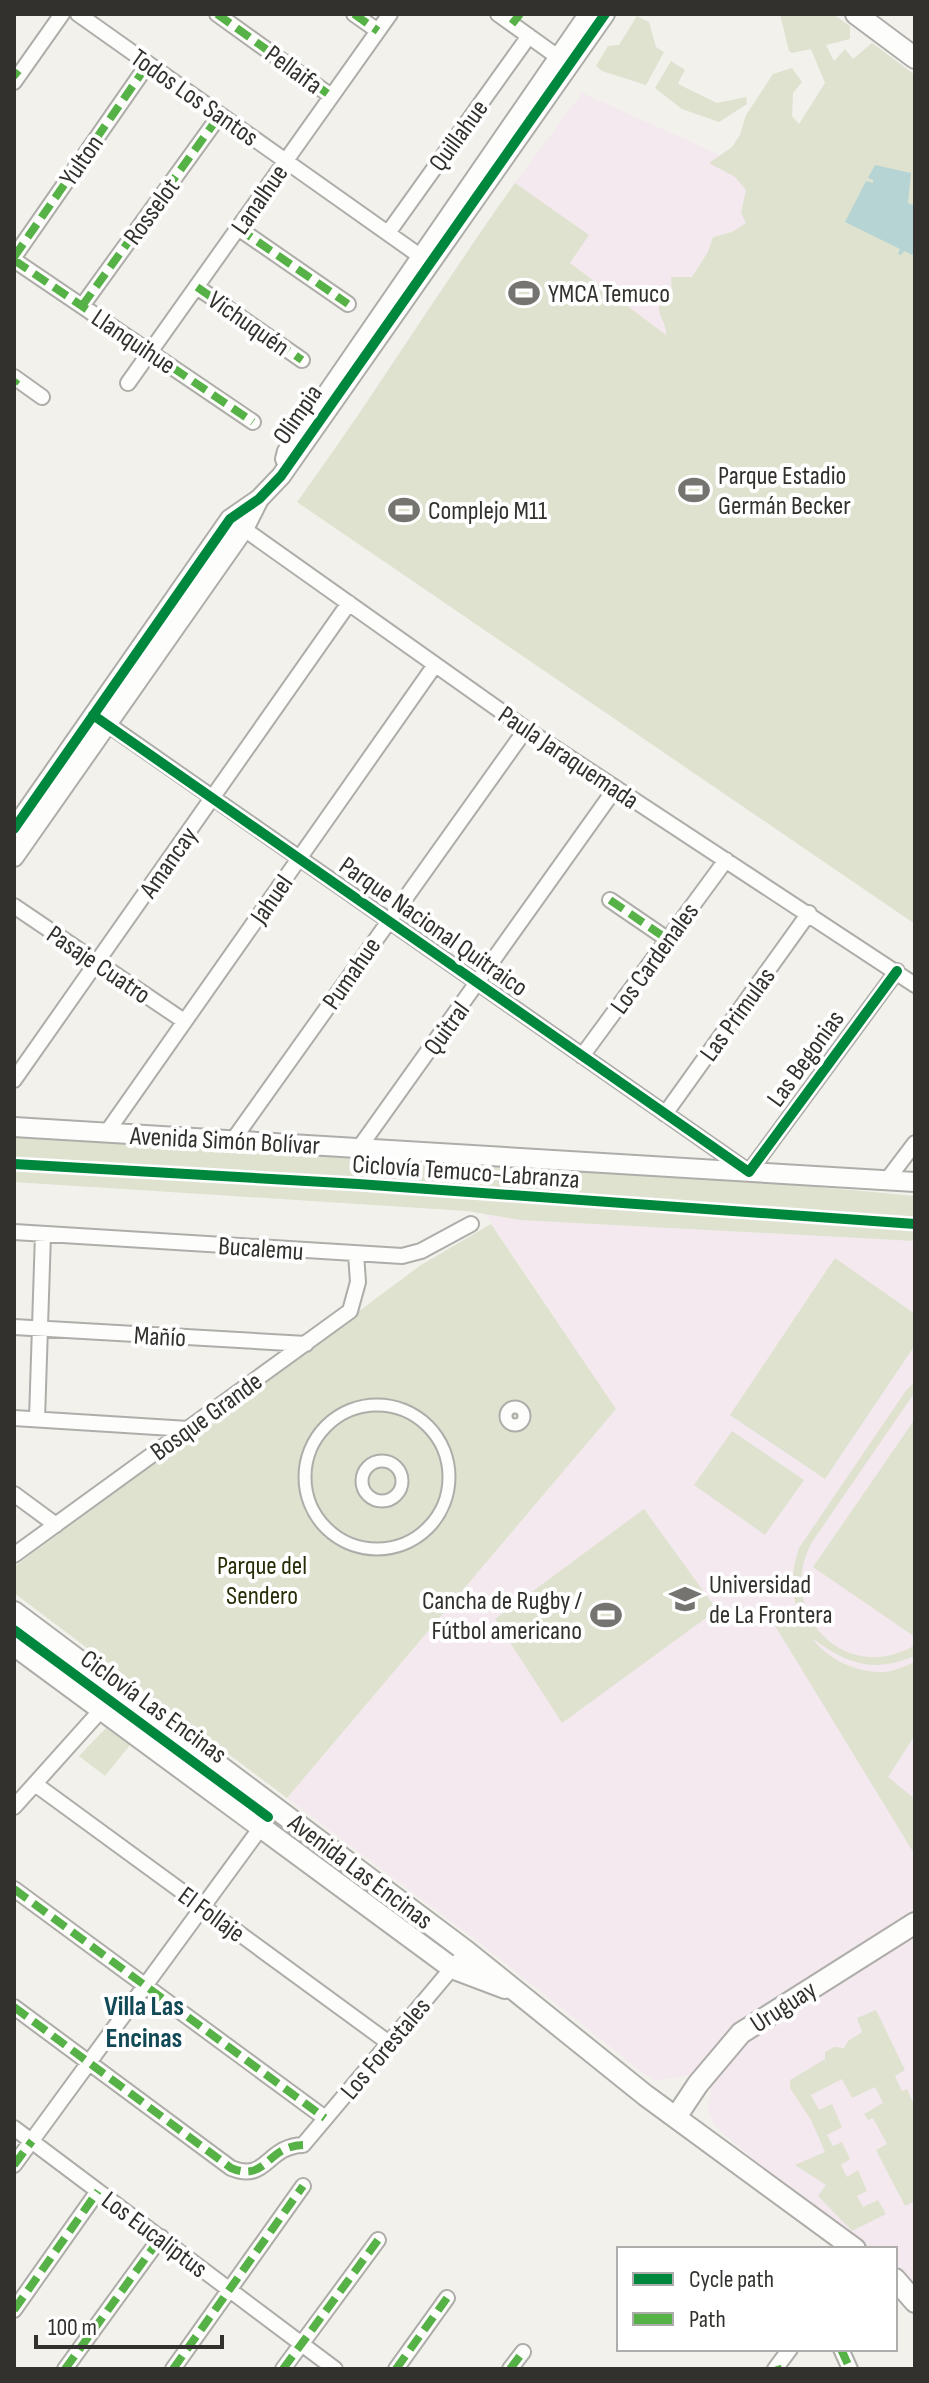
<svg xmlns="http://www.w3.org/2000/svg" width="929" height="2383" font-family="'Sofia Sans Condensed',sans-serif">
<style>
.education{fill:#f4e9ef}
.green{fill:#dee2cf}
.water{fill:#b6d4d4}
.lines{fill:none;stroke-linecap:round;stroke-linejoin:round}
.pedestrian-casing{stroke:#aeada9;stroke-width:15}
.minor-casing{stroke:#aeada9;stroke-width:18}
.tertiary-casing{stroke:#aeada9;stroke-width:22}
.secondary-casing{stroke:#aeada9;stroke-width:24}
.pedestrian{stroke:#fdfdfc;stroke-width:11}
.minor{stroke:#fdfdfc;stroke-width:14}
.tertiary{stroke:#fdfdfc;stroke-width:18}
.secondary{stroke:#fdfdfc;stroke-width:20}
.quiet{stroke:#56b246;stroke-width:8;stroke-dasharray:16 8;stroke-linecap:butt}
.cycleway-casing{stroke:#fff;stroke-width:15}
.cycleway{stroke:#00873e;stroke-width:10}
.labels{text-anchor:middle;stroke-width:8;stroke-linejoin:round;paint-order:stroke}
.street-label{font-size:26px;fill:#32312d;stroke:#fff}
.poi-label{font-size:26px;fill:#32312d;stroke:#fff;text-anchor:start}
.park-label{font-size:26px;fill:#262e07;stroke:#fff}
.neighbourhood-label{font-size:28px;font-weight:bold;fill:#114a56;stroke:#fff}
</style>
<rect width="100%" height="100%" fill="#f2f1ec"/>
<path class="education" d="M582 93 767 176 760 262 676 343 569 263 515 183Z
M485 1214 520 1220 915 1241V2291L895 2270V2249H869L766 2171 714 2125 708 2108 711 2089 688 2075 655 2081 643 2073 477 1941 287 1798 616 1409Z"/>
<path class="green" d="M780 14H833L850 26V39L826 45 834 61 845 49 853 59 872 43 915 75V924L297 502C373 398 440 288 515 183L589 235 570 263 666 335C667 324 659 318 659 307L672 291 671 277H692L708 252 713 237 732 232 746 223 741 213 746 190 735 177 709 163 732 147 740 135 746 115 773 74 792 68 802 82 793 93 792 116 799 124 825 83 811 49 792 53 789 51Z
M637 16 649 22 656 47 664 52 646 85 602 71 596 66 608 46 619 45Z
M671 61 685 70 678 83 680 85 717 103 746 97 747 104 719 122 682 109 655 88Z
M14 1135 753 1181 915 1196V1241L520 1220 467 1211 14 1182Z
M491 1224 616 1409 287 1798 14 1593V1567L421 1265Z
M835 1258 915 1314V1345L825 1479 730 1415Z
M915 1382V1392L812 1542C774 1612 845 1687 915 1645L914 1656C873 1674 845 1663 812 1638 828 1660 857 1673 885 1672 894 1671 906 1666 915 1662V1735L888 1777 915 1799V1855L763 1606 792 1612 805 1627C791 1601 789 1576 799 1548L907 1389Z
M915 1419V1637L813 1567Z
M732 1431 804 1480 765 1535 694 1485Z
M644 1509 717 1610 562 1723 495 1619Z
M106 1728 130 1745 105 1776 79 1756Z
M876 2010 905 2070 895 2076 902 2091 907 2089 915 2107V2201L905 2206 876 2150 887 2144 873 2118 868 2120 864 2114 883 2103 875 2087 852 2098 842 2079 811 2095 819 2110 832 2104 842 2127 827 2135 833 2146 842 2142 850 2159 841 2165 847 2177 858 2170 867 2191 857 2196 863 2207 878 2200 886 2214 852 2231 818 2196 826 2185 795 2165 825 2152 811 2120 790 2088V2080L825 2059V2052L834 2047 844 2048 848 2041 862 2032 857 2018Z"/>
<path class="water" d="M875 165 911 173 908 203 915 206V256L904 251 901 255 898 254 900 249 845 222 866 181 873 183V180L868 178Z"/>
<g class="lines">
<defs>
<path id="pedestrian" d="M305 1477a72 72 0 1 1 144 0a72 72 0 1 1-144 0Z
M506 1416a9 9 0 1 1 18 0a9 9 0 1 1-18 0Z
M362 1481a20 20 0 1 1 40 0a20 20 0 1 1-40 0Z"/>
<path id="minor" d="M78 14 427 261
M217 14 331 96
M354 14 378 31
M498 14 562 60
M14 82 62 14
M238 228 348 304
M388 233 529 36
M14 257 148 64
M14 260 253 422
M197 287 302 360
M82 306 220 115
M14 377 42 397
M128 383 390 14
M287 468 283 459 285 451 586 14
M237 524 526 729 915 985
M100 719 749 1172 897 971
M610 900 667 939
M14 906 184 1021
M582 1056 726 860
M14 1080 349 603
M665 1114 809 913
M107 1132 435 665
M233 1140 526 729
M359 1148 615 789
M887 1180 915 1143
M14 1232 402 1256 421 1251 471 1224
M14 1327 306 1344
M14 1418 188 1429
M37 1419 43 1234
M14 1494 56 1525
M14 1555 350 1311 358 1282 356 1254
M35 1784 389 2043
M14 1807 119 1690
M14 1889 325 2118
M14 2007 231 2168C267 2183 266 2146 303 2145L458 1961
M14 2128 335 2369
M14 2165 267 1819
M14 2310 98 2191
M841 2349 850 2369
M65 2369 161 2237
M173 2369 303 2186
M283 2369 378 2240
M396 2369 447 2298
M510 2369 523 2352
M775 2369 790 2349"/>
<path id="tertiary" d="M14 829 230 519 259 499 281 476 605 14
M14 857 244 529 258 501
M14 1127 915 1182"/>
<path id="secondary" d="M856 14 915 58
M14 1612 466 1951 645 2095 855 2249
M14 1645 452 1968 505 1988
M676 2117 698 2084 741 2033 915 1923
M895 2279 915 2302"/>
</defs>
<use href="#pedestrian" class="pedestrian-casing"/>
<use href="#minor" class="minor-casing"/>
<use href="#tertiary" class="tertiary-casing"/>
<use href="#secondary" class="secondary-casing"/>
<use href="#pedestrian" class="pedestrian"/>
<use href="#minor" class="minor"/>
<use href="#tertiary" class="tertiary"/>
<use href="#secondary" class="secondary"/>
<path class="quiet" d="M217 14 331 96
M354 14 378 31
M512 24 520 14
M14 72 19 76
M238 228 348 304
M14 257 148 64
M14 260 253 422
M197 287 302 360
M82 306 220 115
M14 383 17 379
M610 900 667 939
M14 1889 325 2118
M14 2007 231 2168C267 2183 266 2146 303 2145
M14 2165 32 2141
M14 2310 98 2191
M841 2349 850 2369
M777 2366 778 2369
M65 2369 161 2237
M173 2369 303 2186
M283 2369 378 2240
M396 2369 447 2298
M510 2369 523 2352"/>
<defs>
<path id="cycleway" d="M93 715 749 1172 897 971
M14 829 230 519 259 499 281 476 605 14
M14 1164 358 1184 915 1224
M14 1630 268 1817"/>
</defs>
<use href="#cycleway" class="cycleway-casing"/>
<use href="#cycleway" class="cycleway"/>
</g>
<defs>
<symbol id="stadium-bare" viewBox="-9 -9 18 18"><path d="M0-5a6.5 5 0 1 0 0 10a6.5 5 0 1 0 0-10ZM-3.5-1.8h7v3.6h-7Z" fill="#757470" stroke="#fff" stroke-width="2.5" paint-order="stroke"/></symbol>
<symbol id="university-bare" viewBox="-9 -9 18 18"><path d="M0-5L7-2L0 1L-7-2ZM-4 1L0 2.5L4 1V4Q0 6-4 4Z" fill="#757470" stroke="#fff" stroke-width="2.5" paint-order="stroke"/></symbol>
</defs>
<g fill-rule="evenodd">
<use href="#stadium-bare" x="502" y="271" width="44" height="44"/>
<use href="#stadium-bare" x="672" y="468" width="44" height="44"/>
<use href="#stadium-bare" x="382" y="488" width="44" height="44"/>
<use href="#university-bare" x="663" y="1577" width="44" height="44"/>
<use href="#stadium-bare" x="584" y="1593" width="44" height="44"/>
</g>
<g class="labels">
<g class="street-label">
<text transform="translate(294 69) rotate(36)" y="9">Pellaifa</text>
<text transform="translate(195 97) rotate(35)" y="9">Todos Los Santos</text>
<text transform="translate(458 135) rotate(-54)" y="9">Quillahue</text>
<text transform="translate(81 160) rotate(-55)" y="9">Yulton</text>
<text transform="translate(259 199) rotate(-55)" y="9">Lanalhue</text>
<text transform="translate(151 211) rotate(-54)" y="9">Rosselot</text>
<text transform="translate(249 323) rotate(35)" y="9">Vichuquén</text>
<text transform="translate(134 341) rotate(34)" y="9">Llanquihue</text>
<text transform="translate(297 414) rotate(-55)" y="9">Olimpia</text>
<text transform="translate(569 757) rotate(34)" y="9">Paula Jaraquemada</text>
<text transform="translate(168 862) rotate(-55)" y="9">Amancay</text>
<text transform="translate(271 899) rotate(-55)" y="9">Jahuel</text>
<text transform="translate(434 926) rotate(35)" y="9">Parque Nacional Quitraico</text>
<text transform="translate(654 958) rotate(-54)" y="9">Los Cardenales</text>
<text transform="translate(99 964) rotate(34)" y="9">Pasaje Cuatro</text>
<text transform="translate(351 973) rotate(-55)" y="9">Pumahue</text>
<text transform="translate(737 1014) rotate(-54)" y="9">Las Primulas</text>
<text transform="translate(446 1028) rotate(-54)" y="9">Quitral</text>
<text transform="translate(805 1058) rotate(-54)" y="9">Las Begonias</text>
<text transform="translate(225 1140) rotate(3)" y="9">Avenida Simón Bolívar</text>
<text transform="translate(466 1171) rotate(4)" y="9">Ciclovía Temuco-Labranza</text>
<text transform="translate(261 1248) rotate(4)" y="9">Bucalemu</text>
<text transform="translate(160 1336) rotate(3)" y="9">Mañío</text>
<text transform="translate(206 1416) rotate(-36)" y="9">Bosque Grande</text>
<text transform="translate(154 1706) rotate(36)" y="9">Ciclovía Las Encinas</text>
<text transform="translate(361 1871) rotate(37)" y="9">Avenida Las Encinas</text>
<text transform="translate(212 1914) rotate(36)" y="9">El Follaje</text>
<text transform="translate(783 2006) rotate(-33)" y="9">Uruguay</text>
<text transform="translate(385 2048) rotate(-50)" y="9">Los Forestales</text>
<text transform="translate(155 2234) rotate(37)" y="9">Los Eucaliptus</text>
</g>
<g class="poi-label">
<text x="548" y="302">YMCA Temuco</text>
<text x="718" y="484">Parque Estadio<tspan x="718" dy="30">Germán Becker</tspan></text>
<text x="428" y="519">Complejo M11</text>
<text x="709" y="1593">Universidad<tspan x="709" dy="30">de La Frontera</tspan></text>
<text x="582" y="1609" text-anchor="end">Cancha de Rugby /<tspan x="582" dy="30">Fútbol americano</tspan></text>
</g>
<g class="park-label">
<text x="262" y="1574">Parque del<tspan x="262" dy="30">Sendero</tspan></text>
</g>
<g class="neighbourhood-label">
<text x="144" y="2015">Villa Las<tspan x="144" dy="32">Encinas</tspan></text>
</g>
</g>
<rect width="929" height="2383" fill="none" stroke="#32312d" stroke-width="32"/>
<rect x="617" y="2247" width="280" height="104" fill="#ffffff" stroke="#adadab" stroke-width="2"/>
<rect x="633" y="2273" width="40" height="12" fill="#00873e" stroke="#adadab" stroke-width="2"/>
<text x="689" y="2287" font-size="24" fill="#32312d">Cycle path</text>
<rect x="633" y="2313" width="40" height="12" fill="#56b246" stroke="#adadab" stroke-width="2"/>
<text x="689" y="2327" font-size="24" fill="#32312d">Path</text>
<path d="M36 2335v12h186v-12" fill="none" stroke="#32312d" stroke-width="4"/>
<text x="48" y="2335" font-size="24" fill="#32312d" stroke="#ffffff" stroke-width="6" paint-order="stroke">100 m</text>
</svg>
